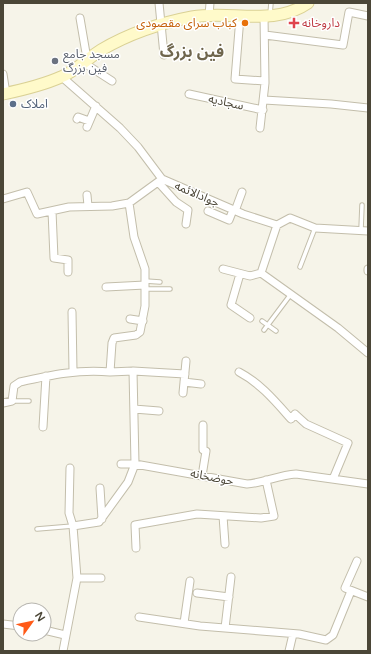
<svg xmlns="http://www.w3.org/2000/svg" width="371" height="654" font-family="'Varela Round','Noto Sans Arabic',sans-serif">
<style>
.lines{fill:none;stroke-linecap:round;stroke-linejoin:round}
.service-casing{stroke:#c3beab;stroke-width:5.5}
.minor-casing{stroke:#c3beab;stroke-width:9}
.secondary-casing{stroke:#dad195;stroke-width:13}
.service{stroke:#fff;stroke-width:3.5}
.minor{stroke:#fff;stroke-width:7}
.secondary{stroke:#fffaca;stroke-width:11}
.food-dot{fill:#e8710a;stroke:#fff;stroke-width:1.5}
.health-dot{fill:#e0444e;stroke:#fff;stroke-width:1.5}
.worship-dot{fill:#6b7280;stroke:#fff;stroke-width:1.5}
.service-dot{fill:#5c6f8a;stroke:#fff;stroke-width:1.5}
.labels{text-anchor:middle;stroke-width:3;stroke-linejoin:round;paint-order:stroke}
.food-label{font-size:12px;fill:#c56008;stroke:#fff;text-anchor:end}
.health-label{font-size:12px;fill:#be3a42;stroke:#fff;text-anchor:start}
.worship-label{font-size:12px;fill:#5b616d;stroke:#fff;text-anchor:start}
.street-label{font-size:12px;fill:#4b4637;stroke:#fff}
.service-label{font-size:12px;fill:#4e5e75;stroke:#fff;text-anchor:start}
.district-label{font-size:16px;font-weight:bold;fill:#6f664d;stroke:#fff}
</style>
<rect width="100%" height="100%" fill="#f6f4e9"/>
<g class="lines">
<defs>
<path id="service" d="M270 14 271 3
M361 230 362 205
M300 267 315 228
M145 281 160 282
M145 289H170
M262 321 276 331
M264 330 291 294
M12 401H29
M37 529 73 526"/>
<path id="minor" d="M159 3 164 55
M209 15 210 3
M240 17 235 79 265 81
M80 18 87 59
M265 35 343 45 349 12 368 16
M84 63 112 81
M3 74 6 94
M62 77 120 128 138 147 162 179 243 214 277 225 290 218 315 228 368 231
M189 94 263 110
M264 100 331 104 368 108
M77 119 78 117 89 121
M87 127 96 106
M260 128 265 83 264 16
M158 182 176 202 188 210 186 224
M87 195 88 206
M3 199 27 192 37 214 69 207 112 206 129 203
M52 211 54 258 68 260V272
M208 211 229 220 233 210
M235 211 242 192
M277 225 261 273 338 328 368 353
M223 269 250 276 261 273
M368 271V269
M240 274 231 305 250 318
M106 287 145 285
M72 312 73 371
M130 319 143 321
M133 371 185 374
M239 372C260 383 275 401 291 419L295 414 306 424 348 443 333 479
M184 382 201 384
M183 393 186 361
M3 403 12 401 14 386 20 382C51 375 79 369 110 372
M134 409 159 411
M43 427 46 376
M121 464H135L247 484C263 483 279 475 296 474L368 484
M70 468 69 513 73 526
M202 476 206 451 203 450V425
M100 488 102 519
M223 516 225 544
M136 548 135 525 197 514 261 518 274 516 266 480
M357 561 345 588 368 597
M77 578H101
M197 593 229 597
M139 617 200 626 299 634 326 640 333 635 351 591
M184 623 190 581
M3 624 20 626
M225 628 231 577
M44 630 65 635
M63 651 77 578 73 526 99 522 128 482 135 464 133 371 110 372 112 343 114 338 136 335 140 332 145 306V269L134 237 129 203 162 179
M289 651 293 634"/>
<path id="secondary" d="M3 94C22 90 43 85 61 77 76 71 88 58 101 50 130 33 160 23 192 17 230 10 274 27 308 3"/>
</defs>
<use href="#service" class="service-casing"/>
<use href="#minor" class="minor-casing"/>
<use href="#secondary" class="secondary-casing"/>
<use href="#service" class="service"/>
<use href="#minor" class="minor"/>
<use href="#secondary" class="secondary"/>
</g>
<circle class="food-dot" cx="245" cy="23" r="4"/>
<path class="health-dot" d="M292 17h4v4h4v4h-4v4h-4v-4h-4v-4h4z"/>
<circle class="worship-dot" cx="55" cy="61" r="4"/>
<circle class="service-dot" cx="13" cy="104" r="4"/>
<g class="labels">
<g class="food-label">
<text x="237" y="27">کباب سرای مقصودی</text>
</g>
<g class="health-label">
<text x="302" y="27">داروخانه</text>
</g>
<g class="worship-label">
<text x="63" y="58">مسجد جامع<tspan x="63" dy="14">فین بزرگ</tspan></text>
</g>
<g class="street-label">
<text transform="translate(226 102) rotate(12)" y="4">سجادیه</text>
<text transform="translate(197 194) rotate(23)" y="4">جوادالائمه</text>
<text transform="translate(212 477) rotate(11)" y="4">حوضخانه</text>
</g>
<g class="service-label">
<text x="21" y="108">املاک</text>
</g>
<g class="district-label">
<text x="192" y="57">فین بزرگ</text>
</g>
</g>
<rect width="371" height="654" fill="none" stroke="#4b4637" stroke-width="8"/>
<g transform="translate(32 622) rotate(57)"><circle r="19" fill="#ffffff" stroke="#b7b5af"/>
<path d="M0-3L7 15L0 10L-7 15Z" fill="#ff5a17"/>
<text y="-6" font-size="11" font-weight="bold" text-anchor="middle" fill="#4b4637">N</text>
</g>
</svg>
